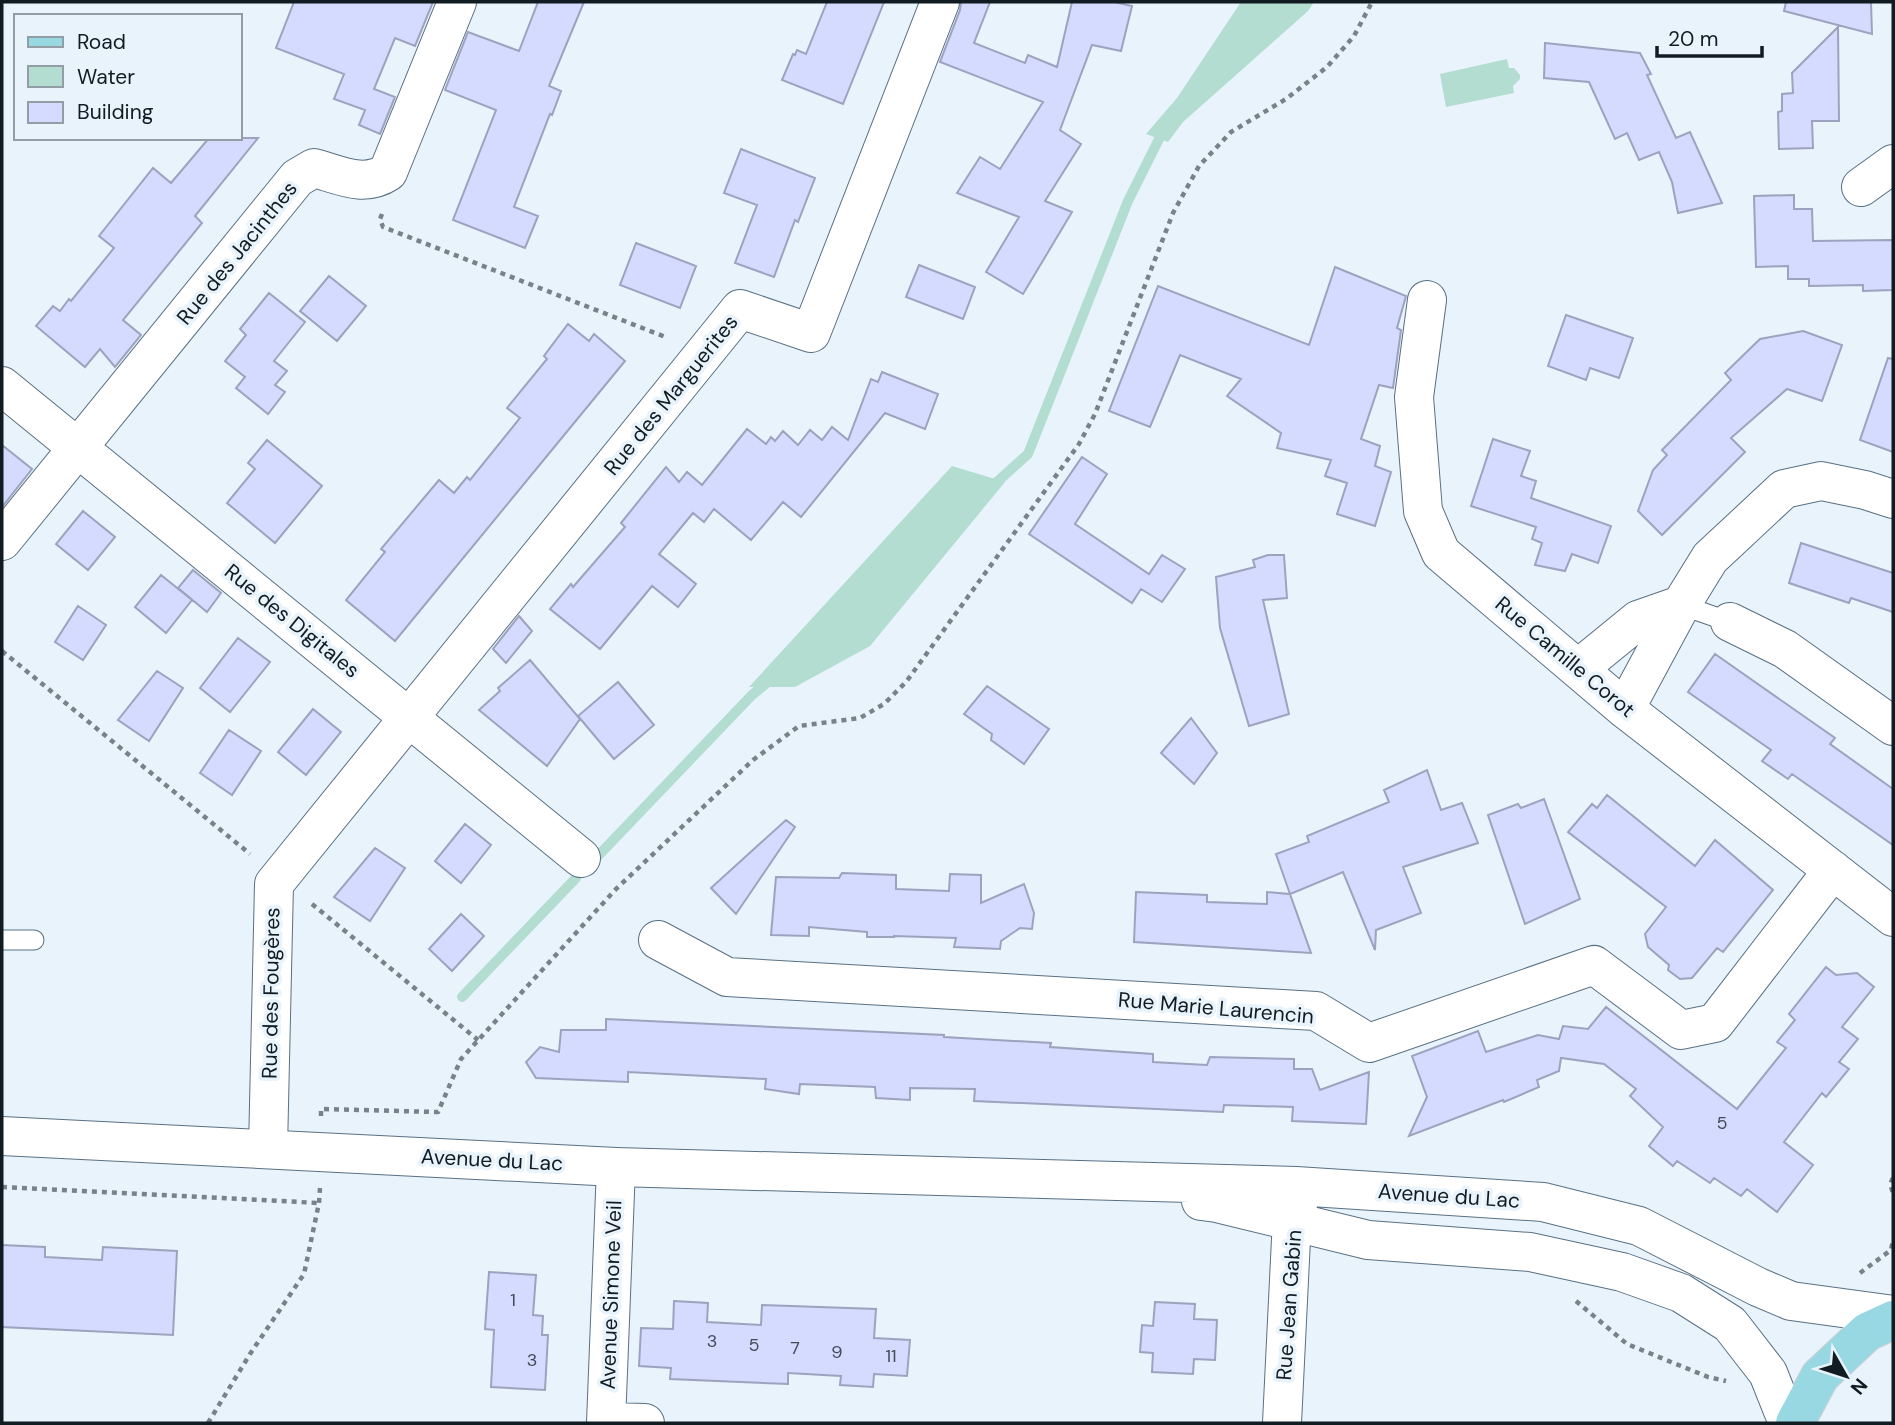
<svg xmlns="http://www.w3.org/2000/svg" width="1895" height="1425" font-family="'DM Sans',sans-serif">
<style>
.water{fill:#b2ddd0}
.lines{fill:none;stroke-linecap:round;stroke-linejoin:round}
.stream{stroke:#b2ddd0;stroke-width:10}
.building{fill:#d5dbfe;stroke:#9da2be;stroke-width:2}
.lane-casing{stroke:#597083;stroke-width:21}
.street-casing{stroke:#597083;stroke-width:40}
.secondary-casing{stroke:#597083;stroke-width:40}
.primary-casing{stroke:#cfd1d3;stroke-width:40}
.path{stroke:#78828a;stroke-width:4.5;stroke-dasharray:5 5;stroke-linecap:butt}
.lane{stroke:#fff;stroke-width:19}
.street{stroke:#fff;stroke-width:38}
.secondary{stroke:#fff;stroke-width:38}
.primary{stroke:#98d8e2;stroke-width:38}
.labels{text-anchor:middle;stroke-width:7;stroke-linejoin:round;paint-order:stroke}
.number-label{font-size:18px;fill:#424b59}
.street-label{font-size:21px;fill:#111b22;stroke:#e9f3fc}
</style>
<rect width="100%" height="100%" fill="#e9f3fc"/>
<path class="water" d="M1241 2H1314L1308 11 1183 122 1168 142 1146 134 1177 98Z
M1507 59 1509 68H1514L1520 75V79L1513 86 1514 93 1446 107 1440 74Z
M952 466 1005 482 870 646 795 687H749Z"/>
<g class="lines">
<path class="stream" d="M988 490 1028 454 1128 201 1159 139 1167 130
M596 858 752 695 773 678
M462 997 576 878"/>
</g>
<path class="building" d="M294 2H433L415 46 395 38 374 89 395 97 380 134 359 125 365 110 334 99 344 74 276 48Z
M538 2H584L549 86 561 91 552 115 550 114 514 207 538 216 525 248 453 220 496 110 445 90 468 32 519 51Z
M827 2H884L843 104 782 80 793 54 795 55 797 50 806 54Z
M961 2H990L974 43 1025 63 1028 55 1057 67 1072 2H1114L1132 6 1121 51 1092 45 1060 130 1081 144 1045 201 1072 212 1023 294 986 272 1019 217 957 193 980 157 1000 169 1043 102 940 62 960 10Z
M1786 2H1871L1872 34 1784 11Z
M1838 27 1839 121H1812L1813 148 1779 149 1778 112 1782 111V94L1793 93 1792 73Z
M1545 43 1640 53 1651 74 1647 75 1676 138 1690 132 1722 203 1678 213 1672 182 1659 152 1639 160 1627 133 1615 139 1589 82 1544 78Z
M209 138H258L195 216 202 223 123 320 141 335 115 367 100 349 85 367 36 326 53 306 60 311 69 299 71 301 114 248 99 236 153 168 171 183Z
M741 149 815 178 798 222 795 220 774 277 735 263 757 205 724 193Z
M1794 195V209H1812L1813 241 1893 240V290L1863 291V285L1809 286V279H1788V266L1756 267 1754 196Z
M636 243 696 266 680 308 620 285Z
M919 265 975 287 963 319 906 297Z
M1335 267 1406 296 1397 328 1401 330 1393 388 1379 385 1361 439 1380 446 1375 466 1391 472 1375 526 1337 514 1347 483 1325 476 1331 460 1277 448 1281 433 1227 396 1241 379 1180 355 1150 427 1109 411 1158 286 1309 345Z
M329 276 366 306 337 341 300 311Z
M269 293 305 322 274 361 287 371 275 385 285 392 268 414 236 388 245 377 225 361 246 335 240 329Z
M1566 315 1633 338 1619 378 1590 368 1586 380 1548 366Z
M568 324 589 341 594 334 625 361 395 641 346 600 385 552 381 549 439 480 454 493 467 477 470 480 520 418 507 408 547 359 544 356Z
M1803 331 1842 345 1822 401 1787 389 1731 438 1745 452 1662 535 1638 511 1653 470 1667 455 1662 450 1731 380 1725 373 1760 339Z
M1888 358 1893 359V452L1860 440Z
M882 372 938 394 925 429 885 413 801 517 783 502 751 540 714 509 704 522 693 513 659 554 696 584 678 607 652 586 600 649 550 609 571 584 573 587 625 527 621 523 666 467 679 482 687 472 702 485 747 429 766 444 771 437 775 441 783 431 798 445 810 430 822 440 832 427 848 440 871 379 878 382Z
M1493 439 1530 451 1521 476 1536 481 1531 498 1611 526 1598 563 1572 554 1565 571 1535 565 1542 543 1532 539 1536 527 1471 506Z
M267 440 322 486 275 543 227 503 255 469 248 463Z
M2 445 32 469 2 507Z
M1082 457 1107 474 1075 524 1149 574 1162 555 1185 569 1162 602 1141 589 1132 603 1029 534Z
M83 511 115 537 88 570 56 544Z
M1801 543 1893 573V612L1851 598 1849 603 1789 583Z
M1268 555H1284L1287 598 1263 600 1289 714 1249 726 1220 628 1216 577 1255 567 1253 560Z
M193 570 221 593 207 612 178 588Z
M161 575 192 600 166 633 135 607Z
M78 606 106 625 83 660 55 642Z
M519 616 532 631 506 663 493 649Z
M238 638 270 662 230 712 200 688Z
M1715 654 1835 738 1830 744 1893 789V845L1792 774 1788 779 1762 761 1771 750 1688 692Z
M530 660 580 719 547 766 479 710 500 691 498 688Z
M157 671 183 688 149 741 118 720Z
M618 682 654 725 614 759 578 716Z
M987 686 1049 729 1024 764 991 740 992 734 964 714Z
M313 709 341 732 306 775 278 752Z
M1191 718 1217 753 1194 784 1161 753Z
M229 730 261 751 232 795 200 773Z
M1427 770 1441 810 1462 803 1478 843 1403 867 1421 913 1376 930 1375 950 1343 872 1290 894 1311 953 1134 942 1136 892 1207 895V902L1267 904V892L1290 894 1276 854 1309 842 1307 836 1389 802 1384 790Z
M1607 795 1695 866 1715 840 1773 890 1723 952 1717 948 1692 978 1680 979 1668 970 1669 965 1648 947 1645 934 1666 907 1568 832 1592 804 1597 808Z
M1544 799 1580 899 1525 924 1488 815 1518 804 1521 808Z
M786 820 795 827 736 914 711 888Z
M465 824 491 845 461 883 435 861Z
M375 848 405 868 370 921 334 897Z
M842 873 896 875V889L949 891 950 874 981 875V903L1024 884 1034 913 1032 929 1020 928 1001 941 1000 949 954 947 956 938 894 936V937H867V932L809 927V936L771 935 776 877 839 878Z
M461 914 484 936 452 971 429 949Z
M1826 967 1836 975 1857 973 1874 987 1842 1027 1858 1039 1839 1062 1849 1069 1826 1097 1822 1093 1784 1142 1813 1165 1777 1212 1747 1189 1741 1196 1714 1178 1710 1183 1677 1161 1673 1166 1649 1146 1663 1127 1630 1096 1636 1089 1604 1064 1561 1058 1559 1071 1537 1080 1539 1087 1504 1102 1503 1100 1409 1136 1427 1097 1412 1056 1478 1031 1486 1052 1538 1035 1559 1039 1563 1026 1588 1029 1606 1007 1737 1109 1786 1048 1777 1042 1795 1020 1789 1014Z
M606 1019 944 1035V1037L1051 1043 1050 1047 1153 1054V1062L1207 1065 1210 1057 1294 1059V1069H1312L1320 1090 1369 1072 1366 1124 1292 1121 1293 1107 1224 1105 1223 1112 974 1101 975 1089 910 1088V1100L876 1098 875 1087 800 1084 799 1094 765 1089 766 1079 628 1072V1082L536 1078 526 1062 540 1047 559 1052 561 1030H606Z
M2 1245 45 1247V1257L102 1260 103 1247 177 1251 173 1335 2 1327Z
M489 1272 536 1275 533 1315 543 1316 542 1335H548L545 1390 491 1387 494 1330 485 1329Z
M674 1301 708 1303 707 1322 761 1325 762 1305 876 1309 874 1338 910 1340 907 1376 874 1374 873 1387 840 1385 841 1376 788 1373V1384L670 1379 671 1368 639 1366 641 1328 673 1329Z
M1155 1302 1195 1304 1194 1319 1217 1320 1215 1360 1194 1359 1193 1374 1152 1372 1153 1353 1140 1352 1142 1325 1153 1326Z"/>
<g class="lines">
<defs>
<path id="lane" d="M1681 605 1730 622
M2 940H34"/>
<path id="street" d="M1861 187 1893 164
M1427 300 1414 397 1423 511 1441 553 1625 709 1893 917
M2 386 581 858
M2 541 297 178 314 168C340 175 364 188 388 172L457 2
M1681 605 1710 558 1784 489 1821 481 1865 490 1893 499
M1730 622 1785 649 1893 726
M1578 669 1638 620 1681 605 1625 709
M658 940 727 977 1316 1011 1369 1043 1594 965 1681 1030 1715 1023 1833 870
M268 1149 274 884 740 309 811 333 940 2
M606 1422 645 1423
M606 1423 616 1167
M1282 1423 1291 1239 1301 1189"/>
<path id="secondary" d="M2 1136 616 1167 1296 1186 1543 1202 1639 1226 1758 1287 1791 1301 1893 1315
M1201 1201 1217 1203 1368 1240 1530 1252 1622 1272 1681 1293 1730 1324 1768 1373 1788 1423"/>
<path id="primary" d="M1795 1423 1820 1376 1867 1332 1893 1320"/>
</defs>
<use href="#lane" class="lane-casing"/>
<use href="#street" class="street-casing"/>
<use href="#secondary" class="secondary-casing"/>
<use href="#primary" class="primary-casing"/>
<path class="path" d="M382 214 380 219 383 227 668 338
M2 651 250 854
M312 904 478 1040
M321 1116V1109L438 1112 461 1059 616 889 753 760 799 726 860 718 884 704 906 682 1079 444 1095 414 1173 213 1199 166 1231 132 1286 99 1327 67 1354 36 1372 2
M1893 1178 1890 1184 1893 1193
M2 1187 319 1203
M1860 1273 1891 1250 1893 1240
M1576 1301 1627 1344 1708 1377 1726 1381
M208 1423 250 1354 304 1274 319 1203 320 1188"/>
<use href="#lane" class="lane"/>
<use href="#street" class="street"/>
<use href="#secondary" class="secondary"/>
<use href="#primary" class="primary"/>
</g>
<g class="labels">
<g class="number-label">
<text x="1722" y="1129">5</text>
<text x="513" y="1306">1</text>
<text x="712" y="1347">3</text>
<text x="754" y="1351">5</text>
<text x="795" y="1354">7</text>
<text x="837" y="1358">9</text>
<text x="891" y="1362">11</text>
<text x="532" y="1366">3</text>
</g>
<g class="street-label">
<text transform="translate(237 253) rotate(-51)" y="7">Rue des Jacinthes</text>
<text transform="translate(671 395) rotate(-51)" y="7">Rue des Marguerites</text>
<text transform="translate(292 621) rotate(39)" y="7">Rue des Digitales</text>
<text transform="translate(1565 657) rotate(40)" y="7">Rue Camille Corot</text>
<text transform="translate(271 993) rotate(-89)" y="7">Rue des Fougères</text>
<text transform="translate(1216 1008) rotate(5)" y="7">Rue Marie Laurencin</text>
<text transform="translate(492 1160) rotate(3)" y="7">Avenue du Lac</text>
<text transform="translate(1449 1196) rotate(4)" y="7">Avenue du Lac</text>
<text transform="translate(611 1295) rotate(-88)" y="7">Avenue Simone Veil</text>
<text transform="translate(1289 1305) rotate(-86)" y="7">Rue Jean Gabin</text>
</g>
</g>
<rect width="1895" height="1425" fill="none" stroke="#111b22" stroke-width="7"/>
<rect x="14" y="14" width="228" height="126" fill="#e9f3fc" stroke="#939da5" stroke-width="2"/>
<rect x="28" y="37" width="35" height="10" fill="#98d8e2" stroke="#939da5" stroke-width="2"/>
<text x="77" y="49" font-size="21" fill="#111b22">Road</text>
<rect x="28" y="66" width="35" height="21" fill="#b2ddd0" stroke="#939da5" stroke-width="2"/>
<text x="77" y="84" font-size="21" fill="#111b22">Water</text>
<rect x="28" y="102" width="35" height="21" fill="#d5dbfe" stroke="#939da5" stroke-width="2"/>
<text x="77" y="119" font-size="21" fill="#111b22">Building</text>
<g transform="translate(1846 1376) rotate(129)" stroke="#e9f3fc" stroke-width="5" paint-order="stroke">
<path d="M0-5L12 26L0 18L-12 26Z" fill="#111b22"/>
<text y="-10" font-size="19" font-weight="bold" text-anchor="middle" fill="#111b22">N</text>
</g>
<path d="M1657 46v10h105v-10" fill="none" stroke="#111b22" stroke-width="3.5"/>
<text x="1668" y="46" font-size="21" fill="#111b22" stroke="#e9f3fc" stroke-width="5" paint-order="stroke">20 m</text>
</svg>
